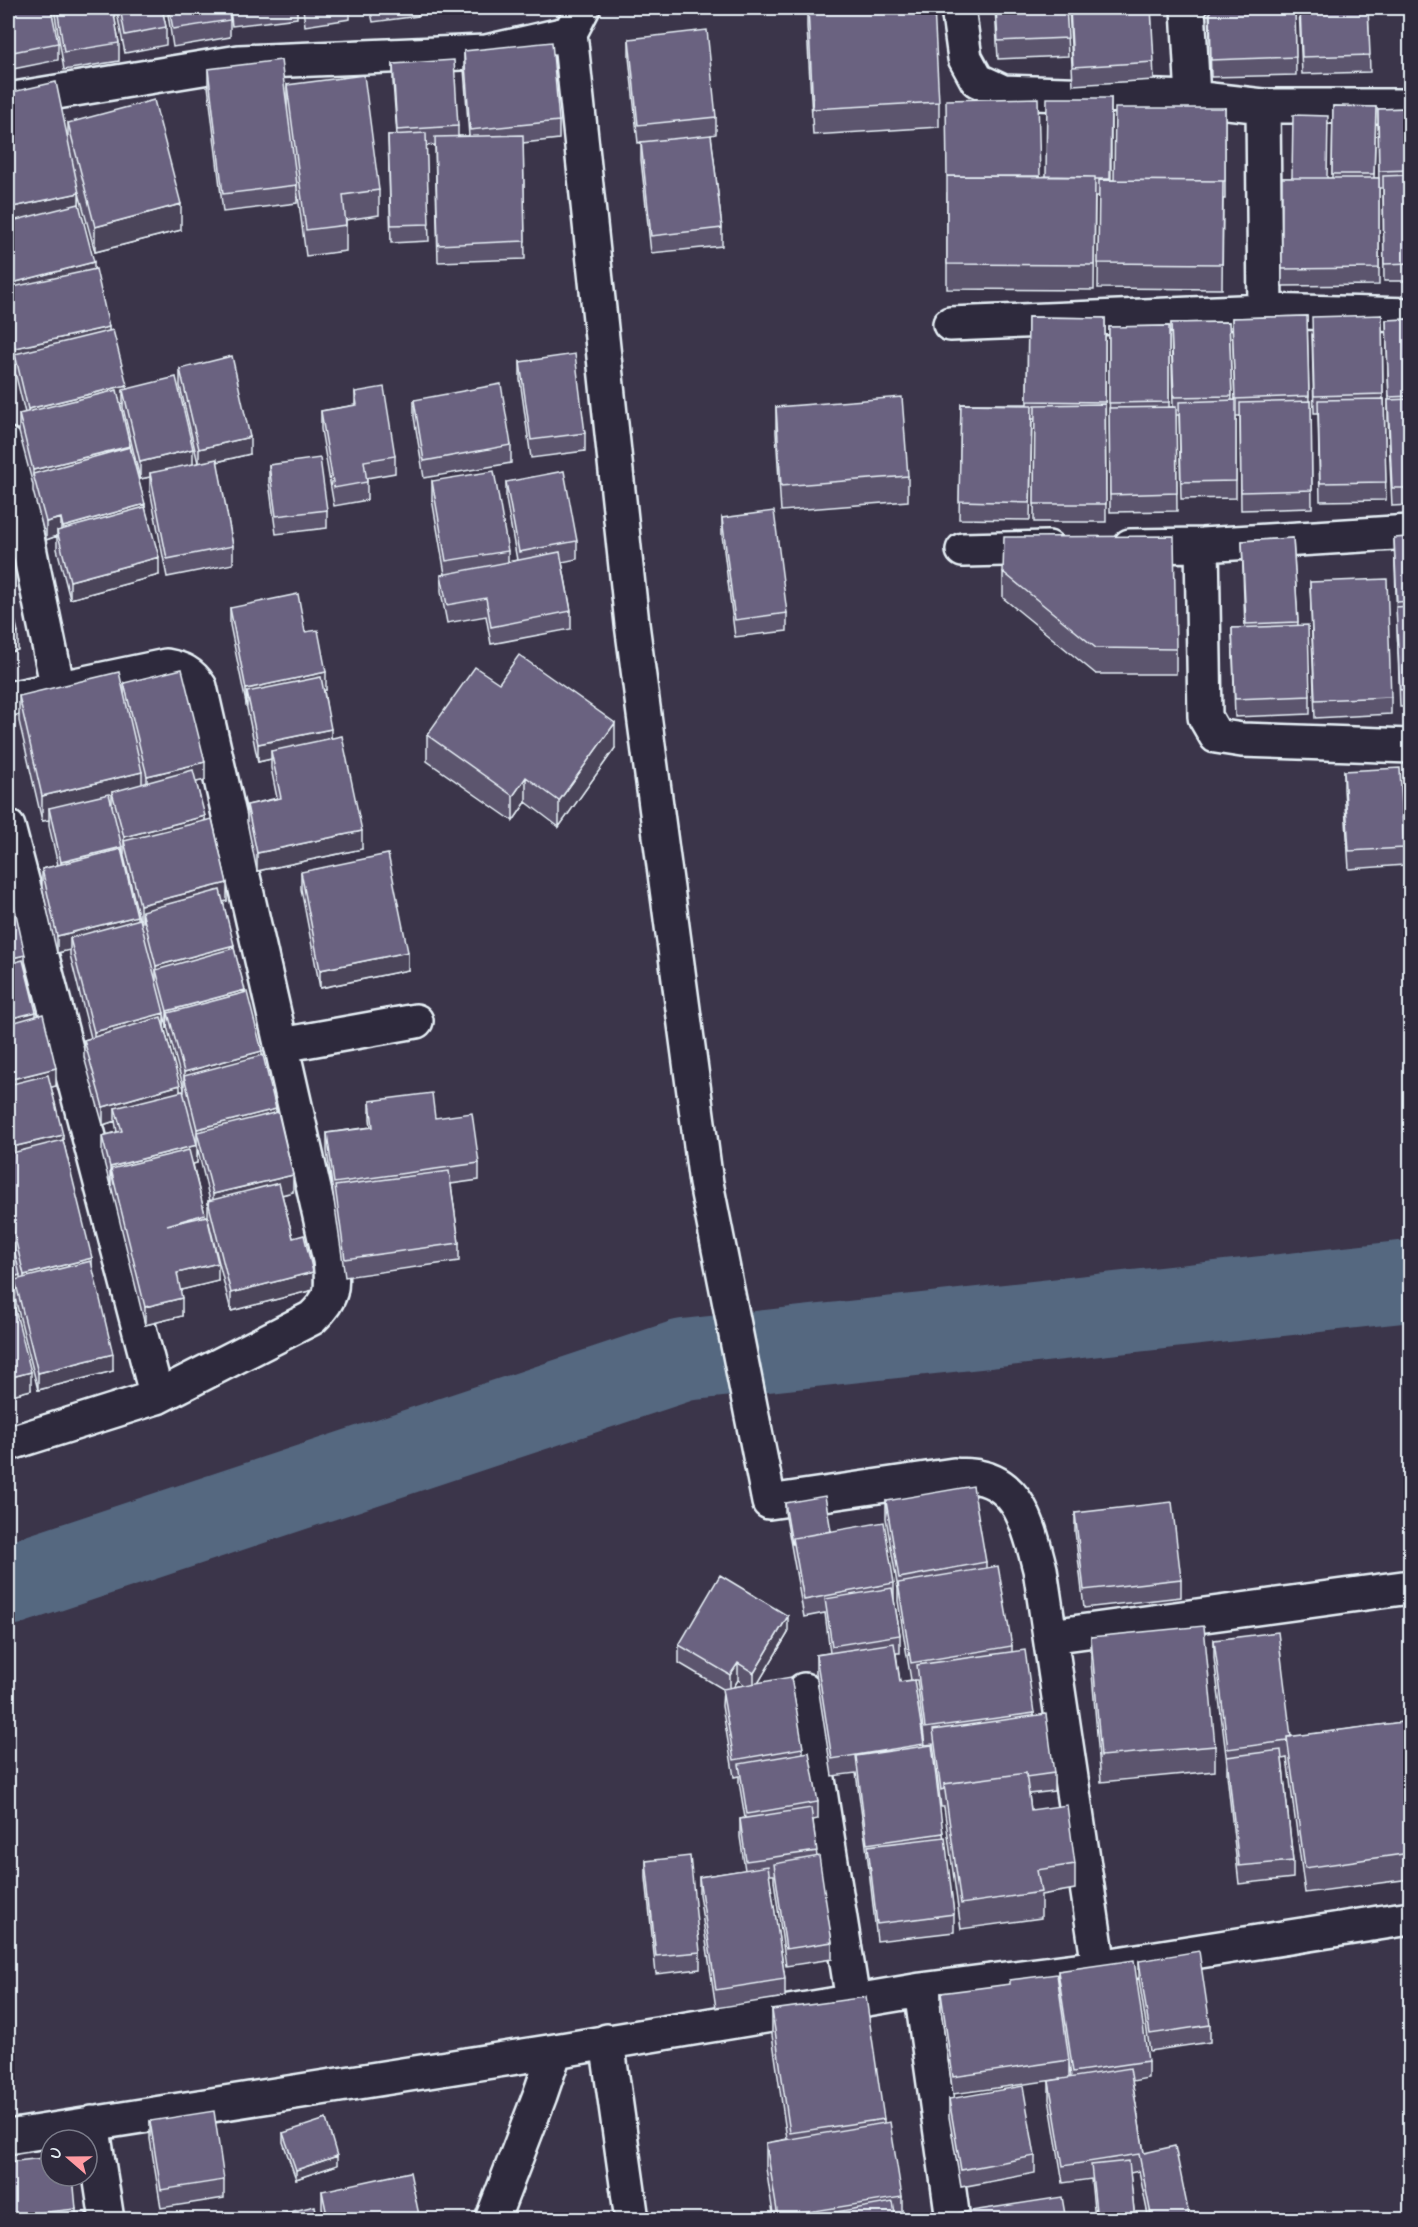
<svg xmlns="http://www.w3.org/2000/svg" width="1418" height="2227" font-family="Mynerve,sans-serif">
<style>
.lines{fill:none;stroke-linecap:round;stroke-linejoin:round}
.river{stroke:#546880;stroke-width:82}
.minor-casing{stroke:#e8f1f8;stroke-width:38}
.minor{stroke:#2f2a3d;stroke-width:33}
.wall{fill:#5c546e;stroke:#e8f1f8;stroke-width:1.5;fill-rule:evenodd}
.shaded-wall{fill:#4b455a;stroke:#e8f1f8;stroke-width:1.5}
.building{fill:#6b6280;stroke:#e8f1f8;stroke-width:1.5}
</style>
<rect width="100%" height="100%" fill="#3b354a"/>
<filter id="ink" filterUnits="userSpaceOnUse"><feTurbulence type="fractalNoise" baseFrequency=".0167" numOctaves="2"/><feDisplacementMap in="SourceGraphic" scale="12" xChannelSelector="R" yChannelSelector="G"/><feConvolveMatrix kernelMatrix="1 2 1 2 8 2 1 2 1" color-interpolation-filters="sRGB"/></filter>
<g filter="url(#ink)">
<g class="lines">
<path class="river" d="M8 1585 684 1360 1410 1281"/>
<defs>
<path id="minor" d="M958 8 965 58 977 80 1003 92 1193 98 1263 106H1410
M1188 8 1193 98
M570 33 632 624 706 1183 769 1502 954 1475C962 1476 971 1475 978 1477 1022 1485 1030 1532 1040 1569L1099 1967
M8 100 239 62 486 52 570 33 583 8
M1263 106 1265 311 1410 315
M950 324 1265 311
M8 445 58 689
M1202 545 1205 717 1216 736 1242 740 1410 746
M1130 546 1202 545 1410 532
M963 550 1048 548
M8 699 166 666C182 669 191 673 200 687L330 1260C333 1288 334 1297 312 1318L157 1397 8 1444
M8 827 157 1397
M282 1045 416 1021
M1050 1636 1410 1587
M804 1690 853 2001
M921 1990 953 2220
M607 2041 632 2220
M92 2123 107 2220
M8 2137 555 2051 921 1990 1099 1967 1410 1918
M492 2220 540 2095 555 2051"/>
</defs>
<use href="#minor" class="minor-casing"/>
<use href="#minor" class="minor"/>
</g>
<path class="wall" d="M8 8 58 43V60L8 70Z
M54 8H113L119 43V61L64 70Z
M116 8H162L166 27V45L125 53Z
M167 8H228L230 20V37L173 47Z
M230 8H297V18L232 26Z
M303 8H350V19L305 26Z
M370 8H418V16L373 22Z
M807 8 939 102V127L813 135 807 27Z
M995 8H1066L1068 56 998 59Z
M1069 8H1151L1154 80 1073 85Z
M1209 8H1295L1296 75 1211 77Z
M1299 8H1368L1370 72 1302 74Z
M629 39 716 117V134L711 135 722 228V246L651 253 641 160V142L638 143 629 57Z
M464 51 559 121V139L523 143 525 259 438 262 435 145 426 146 429 241 391 243 388 135H397L393 82V64L458 126V136H469L464 69Z
M208 69 287 108V85L379 190V215L346 220V251L306 256 294 166 297 185V203L223 212 208 86Z
M8 93 68 138V123L181 230 95 252 79 193V205L109 331 127 389 193 464 198 463 180 386V369L250 454 217 462 233 546V564L167 577 150 490V477L140 479 123 408V403L120 404 145 507 159 575 70 599 57 549V536L46 540 33 491V485L19 432V414L25 413 15 372V365L8 329Z
M1111 98V180H1114L1225 108V199H1223L1222 289 1098 288 1099 196H1095L1094 290 947 289V193L1046 176Z
M1333 106 1376 107 1374 178H1379V285L1282 286V178H1332Z
M1410 108V281H1384L1383 188H1379L1378 109Z
M1382 315 1383 399H1384L1386 500 1320 501 1318 413H1314L1312 334Z
M1307 316 1309 401H1311L1312 508 1241 510 1240 416H1236V498L1181 499 1179 415H1176L1177 511 1110 512 1109 327 1169 326V407H1173L1171 323 1229 322 1232 401 1235 400 1232 318Z
M1028 317 1105 318 1106 522H1034L1035 419H1032L1030 520 959 519 961 404H1027Z
M1410 319V505L1392 506 1388 418V400H1389L1386 320Z
M520 362 585 433V451L531 458 520 380Z
M355 392 395 456V473L367 478V500L334 506 321 429V411L355 405Z
M414 400 511 445V463L424 478 414 417Z
M776 407 908 476V501L781 511 776 433Z
M269 465 327 510V528L276 534 269 482Z
M432 481 508 551V562L517 560 506 499V482L577 541V559L562 562 571 611V629L491 644 486 616 447 623 441 592V575L445 574 432 499Z
M722 518 787 613V631L735 637 722 535Z
M1410 537V707H1400L1394 538Z
M1293 538 1298 625 1310 696V714L1235 717 1232 628H1245L1242 541Z
M1003 572 1176 649V674H1096L1003 598Z
M1310 582 1391 697V714L1315 718Z
M230 608 305 632 326 690H324L331 738 362 849 257 871 247 822V805L277 798 271 768V759L258 762 230 625Z
M124 683 205 780 196 782 205 820 227 901 223 902 234 949 276 1112 293 1192 282 1195 293 1238 313 1290 231 1311 208 1219V1201H210L197 1146V1163L193 1164 205 1216 218 1281 180 1290 182 1316 145 1325 111 1185H110L102 1154V1136L117 1132 115 1121 103 1125 84 1057V1040L91 1038 70 955V950L57 953 42 887V869L58 865 49 826V820L42 821 19 721V696L124 695ZM122 848 139 919 137 920 122 853ZM164 1015 184 1089V1092L180 1091 164 1026Z
M499 683 615 748 559 827 526 802 513 821 427 761V735Z
M1410 768V857H1408L1405 769Z
M1344 771 1404 848V865L1349 869 1344 789Z
M301 872 408 970 320 988 301 889Z
M8 878 36 1016 56 1086 51 1087 92 1268 113 1371 38 1390 15 1298V1294L11 1295 31 1390 8 1396Z
M370 1101 435 1118 479 1163V1180L451 1184 459 1243V1261L345 1277 327 1151V1133L371 1127 370 1119Z
M886 1501 986 1562V1568L1012 1646V1652L1034 1713V1715L1054 1773V1791L1029 1794 1031 1810 1075 1864V1889L1041 1895V1918L961 1929 944 1807H941L933 1744 925 1745 917 1680H914L924 1746 943 1833 954 1914V1932L877 1941 868 1861 856 1773 832 1776 816 1673V1655L830 1653 825 1613 804 1617 785 1512V1503L831 1531 894 1583V1600L900 1635V1653H896L900 1682 911 1680 898 1601V1589L886 1518Z
M1075 1513 1181 1579V1597L1084 1608 1075 1531Z
M788 1633 758 1683 803 1748V1753L818 1802V1819L813 1820 817 1857 832 1942V1959L786 1966 774 1881V1875H769L785 1979V1997L716 2008 699 1894V1877L745 1870 740 1837V1819L745 1818 739 1782V1776L734 1777 722 1706 723 1689 679 1663V1645ZM738 1680 745 1685 734 1687Z
M1091 1637 1215 1746V1771L1101 1782 1091 1662Z
M1214 1640 1291 1737 1410 1721V1879L1305 1893 1287 1758 1282 1759 1293 1861V1878L1239 1884 1227 1774V1763L1214 1658Z
M646 1861 700 1952V1969L656 1974 646 1878Z
M1139 1961 1210 2025V2042L1150 2051 1139 1979Z
M1058 1971 1148 2061V2078L1132 2081 1144 2153 1190 2220H1149L1139 2171 1130 2173 1135 2220H1095L1091 2179 1063 2183 1049 2099V2081L1061 2079 953 2094 941 2010V1993L1058 1986ZM1069 2061 1071 2077 1069 2078Z
M772 2010 884 2119V2123L902 2197V2220H774L766 2168V2143L787 2139 772 2035Z
M949 2099 1035 2156V2173L961 2187 949 2117Z
M150 2121 224 2180V2198L161 2208 150 2139Z
M283 2133 337 2165 296 2179 283 2142Z
M8 2162 76 2209V2213L87 2220H8Z
M322 2191 420 2220H325L322 2208Z"/>
<path class="shaded-wall" d="M79 193V218L8 234V208Z
M181 204V230L95 252V227Z
M94 262V280L8 302V284Z
M109 327V345L15 354V365V348Z
M127 385V403L123 390V403L28 427V409Z
M250 437V454L199 466V449Z
M130 446V463L33 476V470Z
M193 449V467L150 473V477L140 479V462Z
M145 504V522L63 544V527Z
M61 518V535L57 531V536L46 540V522Z
M159 557V575L70 599V581Z
M18 632V650L8 653V635Z
M326 672V690L250 705 247 692V706H246V689Z
M615 723V748L559 827V801Z
M331 729V746L271 751V759L258 762V744Z
M205 762V780L147 794V776Z
M142 772V797L112 792V805L49 808V820L42 821V796Z
M526 777V802L513 821V796Z
M205 816V833L124 841V855V837Z
M362 831V849L257 871V853Z
M122 847V865L61 880V862Z
M227 883V901L144 922 142 911V922L140 923V905Z
M137 916V934L70 938V950L57 953V936Z
M234 945V963L156 970V983V966Z
M408 952V970L320 988V970Z
M25 955V972L8 977V959Z
M245 990V1008L168 1013 167 1029V1011Z
M36 1012V1029L8 1037V1019Z
M164 1013V1031L94 1049V1032Z
M262 1051V1068L184 1076V1090V1072Z
M56 1068V1086L8 1098V1080Z
M180 1085V1103L115 1108V1121L103 1125V1107Z
M276 1109V1127L197 1132V1147V1129Z
M63 1135V1152L8 1166V1148Z
M197 1145V1163L114 1184 111 1169V1185H110V1167Z
M293 1175V1192L213 1212V1194Z
M92 1258V1276L24 1292V1275Z
M218 1263V1281L177 1291V1273Z
M313 1272V1290L231 1311V1293Z
M20 1275V1293L15 1280V1294L8 1296V1278Z
M182 1298V1316L145 1325V1307Z
M113 1354V1371L38 1390V1373Z
M31 1372V1390L8 1396V1378Z
M788 1616V1633L754 1690V1673Z
M738 1663V1680L730 1693V1675Z
M337 2156V2165L296 2179V2170Z"/>
<path class="building" d="M8 8H51L58 43 8 53Z
M57 8H113L119 43 64 52Z
M120 8H162L166 27 125 35Z
M169 8H228L230 20 173 29Z
M808 8H934L939 102 813 109Z
M996 8H1066L1068 38 998 41Z
M1070 8H1151L1154 62 1073 67Z
M1210 8H1295L1296 57 1211 60Z
M1300 8H1368L1370 55 1302 57Z
M707 30 716 117 638 125 629 39Z
M552 42 559 121 470 130 464 51Z
M281 60 297 185 223 194 208 69Z
M454 60 458 126 397 130 393 64Z
M364 75 379 190 343 195 346 225 306 230 287 85Z
M56 82 79 193 8 208V93Z
M1038 98 1040 176H947V178L946 100Z
M1047 98H1111L1110 179H1095V177L1046 176Z
M154 100 181 204 95 227 68 123Z
M1333 106 1376 107 1374 174H1332Z
M1115 108H1225V181L1114 180Z
M1410 108V170L1379 171 1378 109Z
M1293 115 1328 116 1327 178H1292Z
M426 133 429 224 391 225 388 135Z
M523 135 525 241 438 245 435 137Z
M711 135 722 228 651 236 641 142Z
M1410 175V263L1384 264 1383 176Z
M947 176 1095 177 1094 265 947 264Z
M1282 178H1379V268L1282 269Z
M1099 180 1223 181 1222 264 1098 263Z
M79 204 94 262 8 284V222Z
M96 269 109 327 15 348 8 312V288Z
M1382 315 1383 394 1314 396 1312 317Z
M1307 316 1309 396 1235 399 1232 318Z
M1028 317 1105 318V402L1027 401Z
M1410 319V396L1389 397 1386 320Z
M1229 322 1232 396 1174 397 1171 323Z
M1169 326V402L1109 403V327Z
M113 330 127 385 28 409 15 354Z
M575 354 585 433 531 440 520 362Z
M232 356 250 437 199 449 180 369Z
M176 377 193 449 140 462 123 390Z
M501 384 511 445 424 461 414 400Z
M384 387 395 456 364 461 367 482 334 488 321 411 357 405 355 392Z
M117 390 130 446 33 470 19 414Z
M902 397 908 476 781 486 776 407Z
M1384 399 1386 482 1320 483 1318 400Z
M1410 399V488H1392L1388 400Z
M1236 400V481L1181 482 1179 402Z
M1311 401 1312 490 1241 492 1240 403Z
M961 404 1032 405 1030 503 959 501Z
M1105 404 1106 504H1034L1035 405Z
M1176 407 1177 493 1110 495 1109 408Z
M130 447 145 504 63 527 61 518 46 522 33 474Z
M320 458 327 510 276 516 269 465Z
M217 459 233 546 167 559 150 473Z
M494 471 508 551 446 561 432 481Z
M564 471 577 541 519 552 506 482Z
M145 507 159 557 70 581 57 531Z
M774 511 787 613 735 620 722 518Z
M1174 536 1176 649 1096 648 1003 572 1004 537Z
M1410 537V601L1397 602 1394 538Z
M1293 538 1298 622 1246 624 1242 541Z
M560 552 571 611 491 627 486 598 447 605 441 575Z
M1387 579 1391 697 1315 700 1310 582Z
M8 590 18 632 8 635Z
M298 594 305 632 318 630 326 672 246 689 230 608Z
M1410 606V689L1400 690 1396 607Z
M1308 625 1310 696 1235 699 1232 628Z
M519 655 615 723 559 801 526 777 513 796 427 735 475 667 499 683Z
M182 669 205 762 147 776 124 683Z
M119 672 142 772 42 796 19 696Z
M321 677 331 729 258 744 247 692Z
M342 736 362 831 257 853 247 805 281 798 271 751Z
M1400 768 1404 848 1349 851 1344 771Z
M1410 768V839H1408L1405 769Z
M193 770 205 816 124 837 112 792Z
M109 794 122 847 61 862 49 808Z
M212 819 227 883 140 905 124 841Z
M121 849 137 916 57 936 42 869Z
M388 854 408 952 320 970 301 872Z
M8 878 12 898 8 899Z
M220 890 234 945 156 966 142 911Z
M13 900 25 955 8 959V902Z
M140 919 164 1013 94 1032 70 938Z
M234 948 245 990 167 1011 156 970Z
M23 960 36 1012 8 1019V964Z
M247 992 262 1051 184 1072 168 1013Z
M43 1014 56 1068 8 1080V1024Z
M161 1017 180 1085 103 1107 84 1040Z
M263 1055 276 1109 197 1129 184 1076Z
M48 1075 63 1135 8 1148V1085Z
M183 1091 197 1145 110 1167 102 1136 122 1131 115 1108Z
M432 1093 435 1118 472 1113 479 1163 334 1183 327 1133 373 1127 370 1101Z
M278 1112 293 1175 213 1194 197 1132Z
M63 1140 92 1258 24 1275 8 1209V1154Z
M189 1150 205 1214 167 1225 207 1216 218 1263 177 1273 182 1298 145 1307 111 1169Z
M449 1171 459 1243 345 1259 335 1186Z
M279 1183 293 1238 304 1235 313 1272 231 1293 208 1201Z
M8 1222 20 1275 8 1278Z
M91 1261 113 1354 38 1373 15 1280Z
M8 1281 31 1372 8 1378Z
M973 1486 986 1562 899 1578 886 1501Z
M825 1496 831 1531 793 1538V1544H792L785 1503Z
M1172 1502 1181 1579 1084 1590 1075 1513Z
M884 1522 894 1583 804 1600 793 1538Z
M998 1566 1012 1646 911 1663 898 1583Z
M720 1575 788 1616 754 1673 738 1663 730 1675 679 1645Z
M892 1588 900 1635 832 1646 825 1599Z
M1204 1626 1215 1746 1101 1756 1091 1637Z
M1278 1632 1291 1737H1287V1741L1228 1749 1214 1640Z
M894 1643 900 1682 914 1680 924 1744 832 1759 816 1655Z
M1025 1650 1034 1713 925 1728 917 1665Z
M791 1677 803 1748 734 1760 722 1689Z
M1046 1714 1054 1773 1026 1777V1773L944 1784V1789L941 1790 933 1730Z
M1410 1721V1853L1305 1868 1287 1737Z
M932 1745 943 1833 867 1844 856 1756Z
M1281 1750 1293 1861 1239 1866 1227 1757Z
M809 1752 818 1802 747 1814 739 1764Z
M1026 1773 1031 1810 1067 1805 1075 1864 1037 1870 1041 1892 961 1904 944 1784Z
M811 1808 817 1851 746 1861 740 1819Z
M945 1837 954 1914 877 1924 868 1846Z
M690 1856 700 1952 656 1956 646 1861Z
M819 1856 832 1942 786 1949 774 1864Z
M768 1866 785 1979 716 1990 699 1877Z
M1199 1951 1210 2025 1150 2034 1139 1961Z
M1134 1960 1148 2061 1073 2072 1058 1971Z
M1057 1974 1069 2060 953 2077 941 1993 1010 1984V1980Z
M866 1997 884 2119 790 2133 772 2010Z
M1130 2068 1144 2153 1175 2146 1190 2220H1152L1139 2154 1063 2166 1049 2081Z
M1023 2086 1035 2156 961 2170 949 2099Z
M214 2111 224 2180 161 2190 150 2121Z
M326 2119 337 2156 296 2170 283 2133Z
M890 2122 902 2197 778 2217 766 2143Z
M51 2157V2176H73L76 2209 9 2216 8 2201V2162Z
M1129 2161 1135 2220H1097L1091 2165Z
M410 2172 420 2220H328L322 2191Z
M1062 2197 1066 2220H960L959 2213Z
M893 2202 896 2220H790Z
M315 2206 318 2220H282L281 2214Z
M86 2212 87 2220H14Z
M273 2213 274 2220H237Z
M562 2217 563 2220H551Z"/>
</g>
<rect width="1418" height="2227" fill="none" stroke="#2f2a3d" stroke-width="30"/>
<rect x="15" y="15" width="1388" height="2197" fill="none" stroke="#e8f1f8" stroke-width="2" filter="url(#ink)"/>
<g transform="translate(69 2158) rotate(290)"><circle r="28" fill="#2f2a3d" stroke="#797a88" stroke-width="1.5"/>
<path d="M0-4.5L10 22L0 15L-10 22Z" fill="#ff9aa2"/>
<text y="-9" font-size="16" font-weight="bold" text-anchor="middle" fill="#e8f1f8">U</text>
</g>
</svg>
